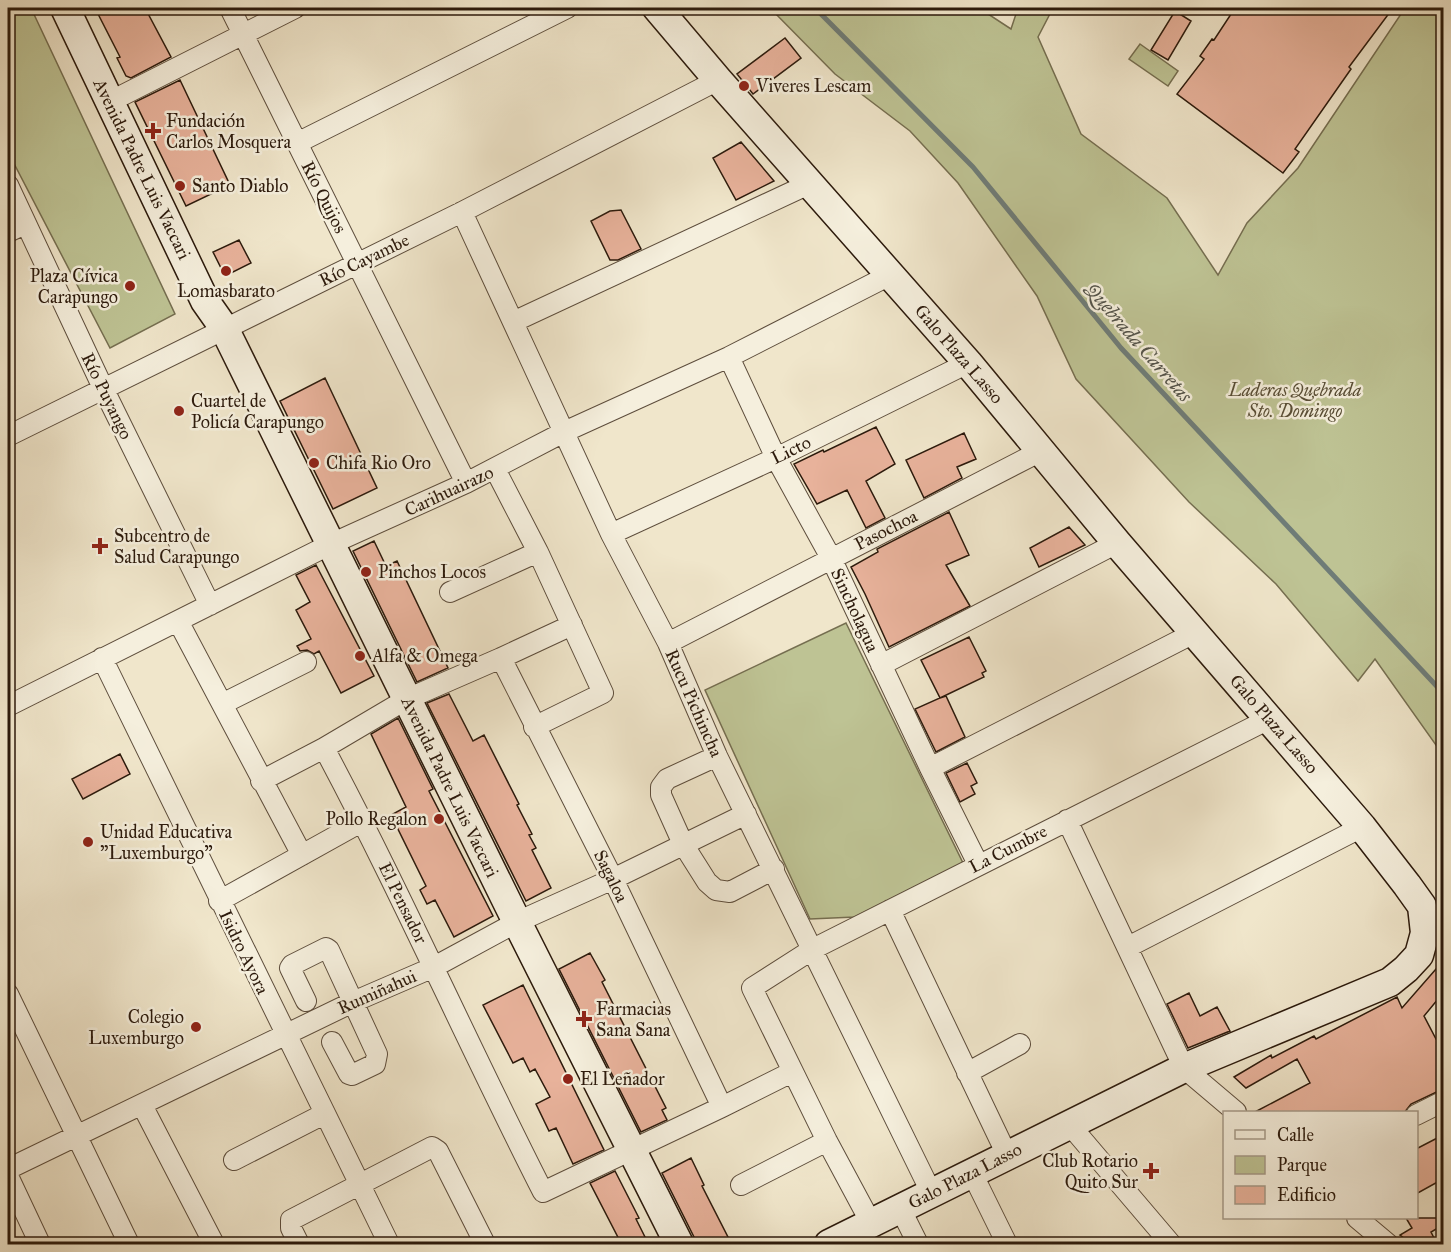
<svg xmlns="http://www.w3.org/2000/svg" width="1451" height="1252" font-family="'IM FELL Great Primer',serif">
<style>
.green{fill:#bec394;stroke:#756e50;stroke-width:1.5}
.lines{fill:none;stroke-linecap:round;stroke-linejoin:round}
.stream{stroke:#6f7c77;stroke-width:5}
.building{fill:#e8b29b;stroke:#2c1a0c;stroke-width:1.5}
.street-casing{stroke:#5d4d3c;stroke-width:22}
.secondary-casing{stroke:#2c1a0c;stroke-width:31}
.street{stroke:#f5efdd;stroke-width:20}
.secondary{stroke:#f5efdd;stroke-width:28}
.poi-dot{fill:#8f2418;stroke:#f5efdd;stroke-width:2}
.labels{text-anchor:middle;stroke-width:5;stroke-linejoin:round;paint-order:stroke}
.poi-label{font-size:18px;fill:#2c1a0c;stroke:#f5efdd;text-anchor:start}
.street-label{font-size:18px;fill:#2c1a0c;stroke:#f5efdd}
.park-label{font-size:18px;font-style:italic;fill:#584d35;stroke:#f5efdd}
.water-label{font-size:20px;font-style:italic;fill:#53534a;stroke:#f5efdd}
</style>
<rect width="100%" height="100%" fill="#f0e6cb"/>
<filter id="stains"><feTurbulence type="fractalNoise" baseFrequency=".00333" numOctaves="4"/><feColorMatrix values="0 0 0 0 .2 0 0 0 0 .09 0 0 0 0 .02 0 0 0 .5 -.17"/></filter>
<radialGradient id="worn" r=".72"><stop offset=".6" stop-color="#630" stop-opacity="0"/><stop offset="1" stop-color="#630" stop-opacity=".3"/></radialGradient>
<path class="green" d="M8 8H31L175 314 110 348 8 152Z
M770 8H979L1011 29 1018 8H1053L1038 37 1081 134 1167 198 1218 275 1247 223 1298 168 1405 8H1443V755L1375 659 1358 681 1276 584 1189 502 1076 379 1037 296 958 183 910 131 835 74Z
M1140 44 1178 71 1168 86 1129 59Z
M846 623 963 863 855 917 810 919 705 690Z"/>
<g class="lines">
<path class="stream" d="M815 8 973 167 1121 348 1444 694"/>
</g>
<path class="building" d="M95 8H145L171 57 131 78 126 76 117 58 120 57Z
M1235 8H1393L1349 67 1351 69 1295 149 1299 152 1283 173 1177 94 1204 59 1200 56 1212 39 1214 40Z
M1175 11 1191 21 1168 60 1151 50Z
M785 38 801 58 753 94 737 74Z
M180 80 230 185 186 206 135 102Z
M741 142 774 181 736 200 713 158Z
M621 210 641 249 618 260H610L591 221 610 211Z
M239 240 251 263 225 276 213 252Z
M325 378 377 488 333 509 280 401Z
M876 427 895 464 866 481 885 518 866 528 847 490 817 504 794 464 823 450 824 452Z
M964 433 976 459 957 467 962 478 924 498 906 460Z
M949 512 969 555 946 565 970 606 889 647 865 594 851 567 878 552 877 549Z
M1069 527 1085 545 1039 567 1030 548Z
M374 541 386 566 397 561 448 668 417 682 353 551Z
M316 565 374 676 341 693 319 651 314 654 307 650 300 651 297 646 311 639 296 610 310 602 296 575Z
M969 637 986 671 982 673 984 677 940 698 946 696 965 737 936 752 915 709 940 698 921 660Z
M449 694 473 741 484 735 519 804 517 805 532 834 529 835 536 848 532 850 551 888 526 901 427 703Z
M398 718 433 789 429 791 493 916 454 937 435 900 427 904 420 890 426 886 391 815 406 807 371 734Z
M120 754 130 774 83 799 72 779Z
M967 763 977 783 971 786 975 794 960 802 946 773Z
M590 953 605 980 602 982 666 1108 662 1110 667 1120 641 1132 559 969Z
M1443 961V993L1424 1016 1436 1039 1443 1035V1089L1411 1104 1404 1113H1253L1310 1083 1297 1059 1246 1088 1234 1077 1271 1055 1272 1058 1314 1036 1316 1039 1397 997 1402 1008Z
M523 985 604 1150 573 1164 556 1128 549 1131 536 1104 550 1097 535 1069 530 1072 523 1058 513 1063 483 1005Z
M1189 993 1200 1016 1217 1007 1230 1031 1188 1048 1167 1004Z
M1443 1135V1179L1416 1194V1149Z
M691 1158 704 1185 702 1186 730 1241 722 1245H695L694 1237 662 1173Z
M615 1171 639 1218 636 1219 649 1245H622L590 1183Z
M1406 1218H1443V1225L1431 1232 1435 1240 1427 1245H1413L1400 1235 1412 1228Z"/>
<g class="lines">
<defs>
<path id="street" d="M230 8 466 483
M123 95 295 8
M297 143 567 8
M8 185 103 388 210 605
M462 212 611 534 668 643 717 756 931 1192
M8 232 25 224
M513 322 809 184
M729 357 776 458 831 558 930 768 978 864
M8 436 462 212 718 80
M495 469 538 552 603 693 534 727
M611 534 776 458 968 363
M450 592 538 552
M178 621 302 855
M668 643 1041 451
M102 658 389 1244
M501 658 572 625
M881 665 1117 543
M222 704 306 662
M8 706 331 544 466 483 564 432 729 357 890 275
M717 756 667 779 661 787V795L683 844 707 882 716 890 730 892 774 869
M930 768 1196 632
M261 781 324 748
M1067 820 1184 1068 1236 1112
M219 901 363 821
M890 910 1007 1155
M1128 947 1362 827
M8 994 129 1244
M306 1001 290 968 292 965 326 948 329 950 377 1054 375 1064 352 1075 349 1074 332 1042
M967 1073 1020 1044
M142 1105 214 1244
M722 1107 613 879 501 658 407 699 324 748C402 894 468 1045 543 1192L722 1107 792 1072
M1416 1115 1444 1101
M1069 1124 1171 1244
M234 1160 324 1114
M8 1169 353 1002 434 967 517 922 613 879 746 814
M972 1173 1007 1244
M8 1176 40 1244
M741 1185 827 1141
M900 1208 918 1244
M1357 1218 1388 1244
M871 1223 827 1141 752 988 813 949 1269 719
M299 1244 291 1228V1220L432 1147 438 1151 485 1244"/>
<path id="secondary" d="M65 8 205 301 224 328 517 922 679 1244
M657 8 718 80 968 363 1117 543 1362 827 1407 885 1422 906 1425 933 1419 955 1406 969 1390 982 1184 1068 829 1244"/>
</defs>
<use href="#street" class="street-casing"/>
<use href="#secondary" class="secondary-casing"/>
<use href="#street" class="street"/>
<use href="#secondary" class="secondary"/>
</g>
<g class="poi-dot">
<circle cx="744" cy="86" r="6"/>
<path d="M150 122h6v6h6v6h-6v6h-6v-6h-6v-6h6z"/>
<circle cx="180" cy="186" r="6"/>
<circle cx="226" cy="271" r="6"/>
<circle cx="130" cy="286" r="6"/>
<circle cx="179" cy="411" r="6"/>
<circle cx="314" cy="463" r="6"/>
<path d="M97 537h6v6h6v6h-6v6h-6v-6h-6v-6h6z"/>
<circle cx="366" cy="572" r="6"/>
<circle cx="360" cy="656" r="6"/>
<circle cx="439" cy="819" r="6"/>
<circle cx="88" cy="842" r="6"/>
<path d="M581 1010h6v6h6v6h-6v6h-6v-6h-6v-6h6z"/>
<circle cx="196" cy="1027" r="6"/>
<circle cx="568" cy="1079" r="6"/>
<path d="M1148 1162h6v6h6v6h-6v6h-6v-6h-6v-6h6z"/>
</g>
<g class="labels">
<g class="poi-label">
<text x="756" y="92">Viveres Lescam</text>
<text x="166" y="127">Fundación<tspan x="166" dy="21">Carlos Mosquera</tspan></text>
<text x="192" y="192">Santo Diablo</text>
<text x="118" y="282" text-anchor="end">Plaza Cívica<tspan x="118" dy="21">Carapungo</tspan></text>
<text x="226" y="297" text-anchor="middle">Lomasbarato</text>
<text x="191" y="407">Cuartel de<tspan x="191" dy="21">Policía Carapungo</tspan></text>
<text x="326" y="469">Chifa Rio Oro</text>
<text x="114" y="542">Subcentro de<tspan x="114" dy="21">Salud Carapungo</tspan></text>
<text x="378" y="578">Pinchos Locos</text>
<text x="372" y="662">Alfa &amp; Omega</text>
<text x="427" y="825" text-anchor="end">Pollo Regalon</text>
<text x="100" y="838">Unidad Educativa<tspan x="100" dy="21">"Luxemburgo"</tspan></text>
<text x="596" y="1015">Farmacias<tspan x="596" dy="21">Sana Sana</tspan></text>
<text x="184" y="1023" text-anchor="end">Colegio<tspan x="184" dy="21">Luxemburgo</tspan></text>
<text x="580" y="1085">El Leñador</text>
<text x="1138" y="1167" text-anchor="end">Club Rotario<tspan x="1138" dy="21">Quito Sur</tspan></text>
</g>
<g class="street-label">
<text transform="translate(142 169) rotate(64)" y="6">Avenida Padre Luis Vaccari</text>
<text transform="translate(324 197) rotate(63)" y="6">Río Quijos</text>
<text transform="translate(364 260) rotate(-26)" y="6">Río Cayambe</text>
<text transform="translate(959 354) rotate(49)" y="6">Galo Plaza Lasso</text>
<text transform="translate(107 396) rotate(64)" y="6">Río Puyango</text>
<text transform="translate(791 450) rotate(-26)" y="6">Licto</text>
<text transform="translate(449 491) rotate(-25)" y="6">Carihuairazo</text>
<text transform="translate(886 530) rotate(-27)" y="6">Pasochoa</text>
<text transform="translate(855 610) rotate(65)" y="6">Sincholagua</text>
<text transform="translate(694 703) rotate(66)" y="6">Rucu Pichincha</text>
<text transform="translate(1274 724) rotate(49)" y="6">Galo Plaza Lasso</text>
<text transform="translate(450 787) rotate(64)" y="6">Avenida Padre Luis Vaccari</text>
<text transform="translate(1008 849) rotate(-27)" y="6">La Cumbre</text>
<text transform="translate(611 876) rotate(64)" y="6">Sagaloa</text>
<text transform="translate(403 903) rotate(64)" y="6">El Pensador</text>
<text transform="translate(244 952) rotate(64)" y="6">Isidro Ayora</text>
<text transform="translate(377 992) rotate(-24)" y="6">Rumiñahui</text>
<text transform="translate(965 1176) rotate(-27)" y="6">Galo Plaza Lasso</text>
</g>
<g class="park-label">
<text x="1295" y="396">Laderas Quebrada<tspan x="1295" dy="21">Sto. Domingo</tspan></text>
</g>
<g class="water-label">
<text transform="translate(1139 342) rotate(49)" y="7">Quebrada Carretas</text>
</g>
</g>
<rect width="1451" height="1252" fill="none" stroke="#f0e6cb" stroke-width="30"/>
<rect x="9" y="9" width="1433" height="1234" fill="none" stroke="#2c1a0c" stroke-width="3"/>
<rect x="15" y="15" width="1421" height="1222" fill="none" stroke="#2c1a0c" stroke-width="1.5"/>
<rect x="1223" y="1111" width="195" height="108" fill="#f5efdd" stroke="#a59a89" stroke-width="1.5"/>
<rect x="1235" y="1130" width="30" height="9" fill="#f5efdd" stroke="#a59a89" stroke-width="1.5"/>
<text x="1277" y="1141" font-size="18" fill="#2c1a0c">Calle</text>
<rect x="1235" y="1156" width="30" height="18" fill="#bec394" stroke="#a59a89" stroke-width="1.5"/>
<text x="1277" y="1171" font-size="18" fill="#2c1a0c">Parque</text>
<rect x="1235" y="1186" width="30" height="18" fill="#e8b29b" stroke="#a59a89" stroke-width="1.5"/>
<text x="1277" y="1201" font-size="18" fill="#2c1a0c">Edificio</text>
<rect width="100%" height="100%" filter="url(#stains)"/>
<rect width="100%" height="100%" fill="url(#worn)"/>
</svg>
